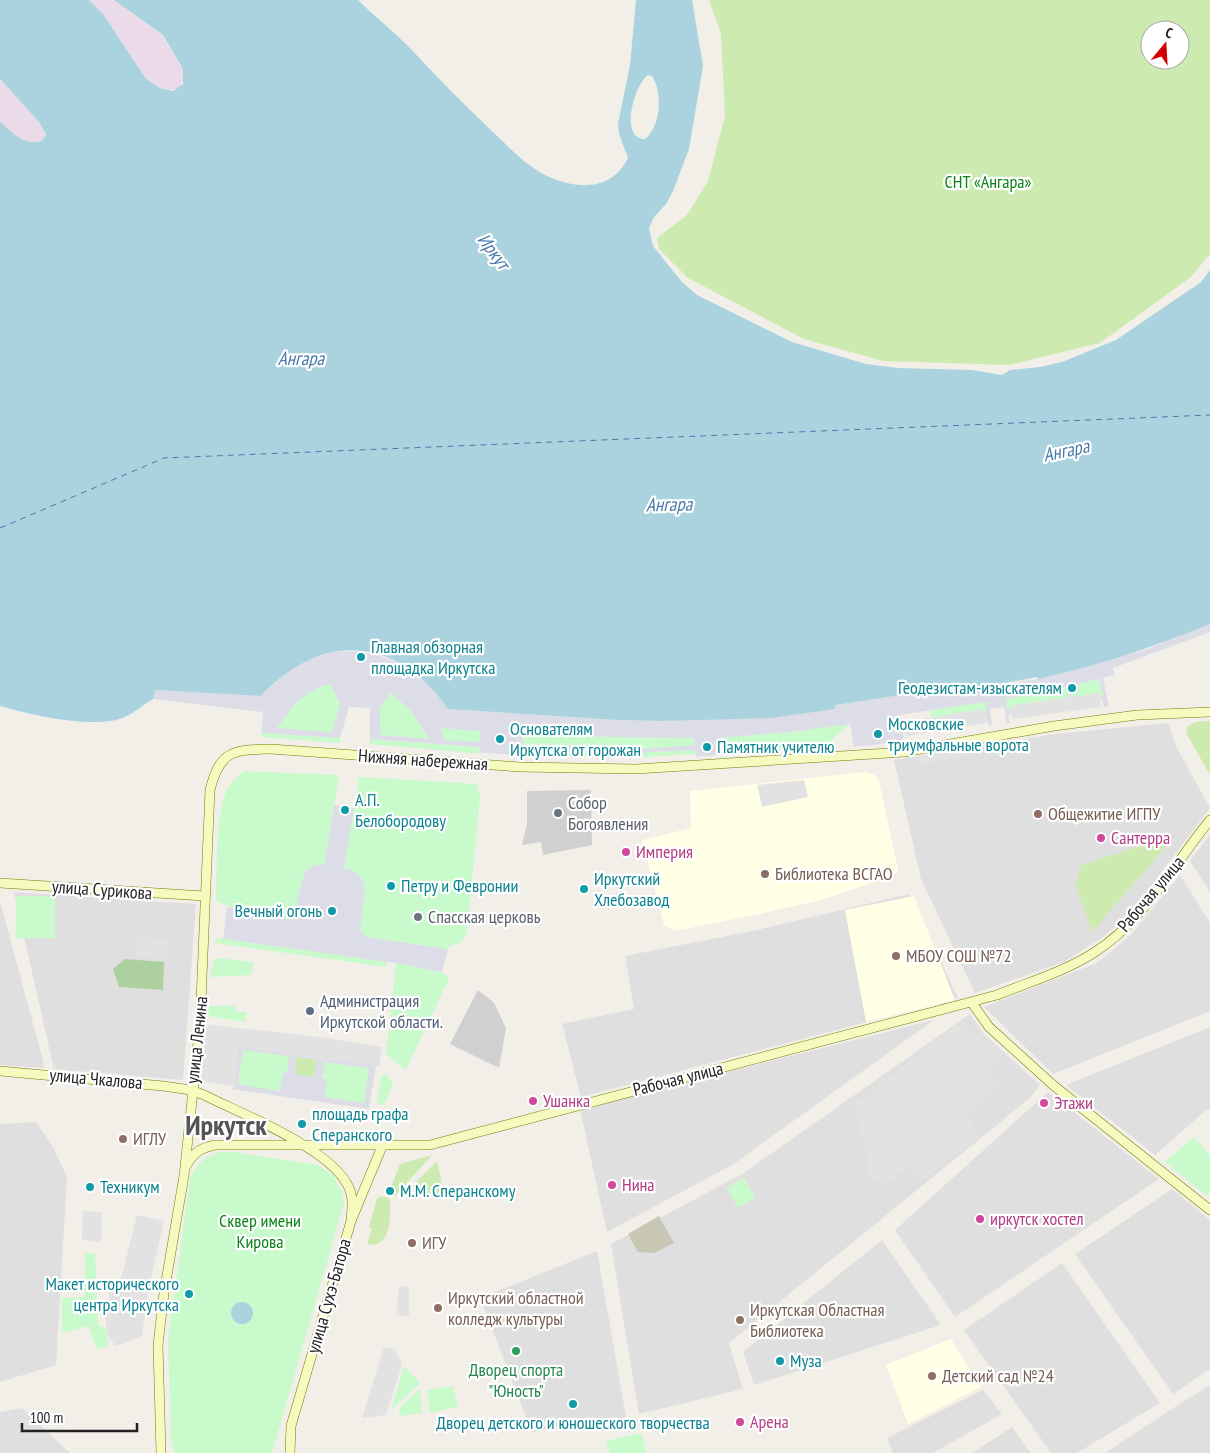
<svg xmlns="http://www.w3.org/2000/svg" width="1210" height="1453" font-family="'PT Sans Narrow',sans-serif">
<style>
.residential{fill:#e0dfdf}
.industrial{fill:#ebdbe8}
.education{fill:#ffffe5}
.religious{fill:#d0d0d0}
.construction{fill:#c7c7b4}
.grass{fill:#cdebb0;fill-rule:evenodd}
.forest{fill:#add19e}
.park{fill:#c8facc;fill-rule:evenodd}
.parking{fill:#e2e2e2}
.plaza{fill:#dddde8;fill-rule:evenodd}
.water{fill:#aad3df;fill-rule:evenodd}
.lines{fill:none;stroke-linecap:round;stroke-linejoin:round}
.ferry{stroke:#4a7aab;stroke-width:1;stroke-dasharray:6 5;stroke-linecap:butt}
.secondary-casing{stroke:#707d05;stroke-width:10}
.secondary{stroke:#f7fabf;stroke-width:9}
.culture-dot{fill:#0f9aa8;stroke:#fff;stroke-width:2}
.worship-dot{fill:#6b7280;stroke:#fff;stroke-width:2}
.education-dot{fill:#8d6e63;stroke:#fff;stroke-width:2}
.hotel-dot{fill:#d1479c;stroke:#fff;stroke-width:2}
.service-dot{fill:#5c6f8a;stroke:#fff;stroke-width:2}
.leisure-dot{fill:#2e9e5b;stroke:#fff;stroke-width:2}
.labels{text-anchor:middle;stroke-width:4.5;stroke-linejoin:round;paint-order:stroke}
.park-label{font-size:18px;fill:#0c8416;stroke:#fff}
.culture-label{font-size:18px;fill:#0d838f;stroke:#fff;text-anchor:start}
.street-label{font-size:18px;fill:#222;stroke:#fff}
.worship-label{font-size:18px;fill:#5b616d;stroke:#fff;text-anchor:start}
.education-label{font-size:18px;fill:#785e54;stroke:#fff;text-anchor:start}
.hotel-label{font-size:18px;fill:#b23c85;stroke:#fff;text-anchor:start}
.service-label{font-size:18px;fill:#4e5e75;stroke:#fff;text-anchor:start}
.leisure-label{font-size:18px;fill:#27864d;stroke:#fff}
.water-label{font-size:19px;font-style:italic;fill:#4a7aab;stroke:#fff}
.town-label{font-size:28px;font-weight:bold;fill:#555;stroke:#fff}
</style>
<rect width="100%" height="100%" fill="#f2efe9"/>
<path class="residential" d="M1168 723 1177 748 1210 808 1145 894 1105 936 1064 962 975 993 921 879 894 760 1055 734Z
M1210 835V892L1190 861Z
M1180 875 1210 923V1011L1053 1074 984 1007 1097 963 1130 936Z
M14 892 196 904 183 1080 54 1069Z
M909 894 958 998 581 1097 562 1024 634 1009 625 956 757 930Z
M0 901 45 1068 0 1065Z
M970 1014 983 1033 1040 1085 1030 1098 729 1343 743 1389 639 1414 611 1244 742 1174Z
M934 1020 732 1165 607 1232 580 1109Z
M1210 1027V1110L1205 1111 1155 1155 1066 1085Z
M1048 1092 1159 1179 955 1317 895 1230Z
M36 1122 52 1145 67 1177 56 1365 0 1382V1124Z
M1172 1189 1210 1220V1369L1173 1394 1075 1254Z
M882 1240 941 1325 754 1385 743 1352Z
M597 1251 626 1417 532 1432 480 1298Z
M1062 1263 1160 1403 1077 1453H1051L964 1330Z
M1210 1385V1453H1105L1181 1403Z
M983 1390 1002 1414 933 1453H893L887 1438Z
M22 1408 70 1453H0V1412Z
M1012 1427 1031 1453H971L977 1450Z"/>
<path class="industrial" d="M89 0H114L162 35 183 69 184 78 179 88 169 90 153 85 146 79 103 14Z
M0 79 39 122 46 134 44 140 29 143 12 134 0 121Z"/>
<path class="education" d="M866 772 875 775 879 781 898 870 893 876 821 900 759 914 675 931 664 925 642 840 691 828 690 791Z
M914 896 955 1000 866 1022 845 910Z
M951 1339 981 1387 908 1424 886 1365Z"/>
<path class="religious" d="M591 790 592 845 543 855 541 842 522 845 527 824V791Z
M478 990 494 1003 506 1028 499 1068 450 1044Z"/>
<path class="construction" d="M659 1216 674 1243 654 1253 638 1252 628 1234Z"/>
<path class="grass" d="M709 0H1210V254L1191 277 1100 343 1009 365 883 361 804 339 688 278 659 249 657 238 687 215 708 181 725 116 721 34ZM1150 30H1180V60H1150Z
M1210 721V775L1186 733 1187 727 1195 722Z
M1176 835 1092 932 1076 886 1081 865Z
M297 1057 317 1060 314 1078 294 1075Z
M432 1155 395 1196 388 1195 400 1164Z
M437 1161 445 1198 410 1188Z
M382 1196 389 1198 390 1202C391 1218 390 1250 367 1244L372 1229 369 1227 377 1198Z"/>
<path class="forest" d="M125 959 164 962 163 990 119 987 113 969Z"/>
<path class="park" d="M1099 679 1103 697H1100L1099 693 1072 697 1070 686Z
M330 684 340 704 332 733 276 729C290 706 304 691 330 684Z
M1067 687 1070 697 1011 706V710H1007L1006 699Z
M391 693 411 711 430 739 380 735V708Z
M985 702 987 713 984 714 983 709 931 718 930 710Z
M850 724 823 747 719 753V749L758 746V742L718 744V738L790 732Z
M440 728 481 731 480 743 445 740Z
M523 732 610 737 694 738 695 746 645 749 523 745Z
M261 733 340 738V743L261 737Z
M370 739 480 747V752L500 753H472L370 744Z
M523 749 628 753 695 750 696 754 628 758 522 754Z
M244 771 339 775 324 865H315L305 871 292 920 240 911 216 901C217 873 215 817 226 792 230 783 237 777 244 771Z
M359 777 477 784 480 798 467 933 460 943 449 946 448 949 366 937 360 931 365 889 344 868Z
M16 896H55V938H16Z
M216 938 386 961V967L215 943Z
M217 958 254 962 251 975 210 977 213 962Z
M396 963 442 972 449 978 406 1070 386 1054Z
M208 1006H235L236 1012H247L245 1022 208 1016Z
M243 1049 290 1056 287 1074 283 1073 280 1091 238 1085Z
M324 1061 369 1068 364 1103 324 1097 326 1080 322 1079Z
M386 1074 393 1084 384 1105 377 1104 381 1077Z
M1194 1137 1210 1156V1191L1207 1196 1165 1162Z
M218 1152H232L319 1165 333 1175 342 1191 344 1203 272 1453H174L171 1441 168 1339 190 1178C197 1163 204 1158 218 1152ZM243 1302 250 1305 252 1318 247 1323 231 1317C230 1309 235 1302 243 1302Z
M744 1178 755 1198 738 1208 727 1188Z
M85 1253H95L98 1325 105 1328 109 1346 97 1349 88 1326 62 1333V1298L85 1297Z
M404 1366 420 1383 391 1410Z
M453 1386 458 1407 430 1413 427 1390Z
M420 1389 422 1413 399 1416 400 1407Z
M641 1433 647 1453H610L606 1441Z"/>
<path class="parking" d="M1099 693 1101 707 1012 719 1010 706Z
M983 709 986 723 907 736 904 722Z
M965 749 966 756 917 765 916 757Z
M804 780 808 797 762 807 757 785Z
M138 937 168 939 167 959 137 957Z
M961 1022 1002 1058 989 1072 1001 1086 965 1116 980 1136 921 1181 909 1166 887 1183 884 1177 871 1181 855 1104Z
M200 1024 312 1036 382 1047 379 1066 309 1058 239 1045 235 1086 193 1080Z
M83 1211 102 1212 101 1242 82 1240Z
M137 1215 164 1221 148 1291 142 1336 116 1346 107 1335 105 1312 110 1308 108 1282 121 1279Z
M399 1286 409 1287V1316L396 1315Z
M384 1347 395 1349 402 1364 386 1415 362 1418Z"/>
<path class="plaza" d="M1210 624V632L1113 668 1115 675 1103 678 1109 706 1104 707 1103 701H1101L1100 697 1103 696 1099 679 1070 686 1072 697H1070L1067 687 1006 699 1007 710H1011L1012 714 1008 715 1010 723H1007L1004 707 990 709 992 725 989 726 984 714 987 713 985 702 899 715 904 741 854 747 850 724 790 732 718 738 719 744 758 741V746L719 749 720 755 696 757 695 750 628 753 523 749 522 756H520L480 752 479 747 370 739V708L349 707 340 738 261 733 263 712 153 699 155 690 261 696 288 670 304 661 333 652 358 651 390 659 410 669 426 681 448 709 617 720 659 721 835 709V705L911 693 967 685 968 689 1038 679 1145 650ZM330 684 340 704 332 732 277 728 296 702 317 688ZM391 693 411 711 429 739 380 735V708ZM440 728 480 731V742L445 740ZM523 732 610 737 694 738 695 745 645 749 523 745Z
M334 805 354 808 344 868 354 871 362 879 365 889 360 931 366 937 448 949 442 972 396 963 223 939 227 907 292 920 305 871 315 865H324Z
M238 1045 309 1058 376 1065 369 1109 231 1089 235 1085ZM243 1050 289 1056 287 1073H283L280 1091 238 1084ZM297 1057 317 1060 314 1077 294 1074ZM325 1062 369 1068 364 1103 324 1097 327 1079 322 1078Z"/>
<path class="water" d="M0 0H89L103 14 146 79 160 88 173 91 183 84V69L163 35 114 0H358C374 16 392 30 408 46 436 76 464 105 494 133 510 148 526 166 547 176 577 190 612 191 628 158L619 134 618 124 630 65 636 0H692L703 66 689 149 673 191 666 204 654 217 649 228 653 246 682 282 697 295 792 342 866 364 898 368 972 370 1002 375 1010 370 1040 367 1062 362 1116 340 1201 282 1210 270V624C1151 648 1100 665 1038 679L1037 677 968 690 966 685 835 705V709L771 718 659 721 617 720 448 709C397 635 321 631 261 696L155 690 153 699C141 706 130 717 116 720 85 727 31 715 0 706V121C12 133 26 148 43 140L46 134 39 122 0 79ZM648 75 652 76C663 93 661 126 645 139 619 139 634 85 648 75Z
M231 1313a11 11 0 1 1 22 0a11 11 0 1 1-22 0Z"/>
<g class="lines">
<path class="ferry" d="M0 528 164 458 1210 415"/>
<defs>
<path id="secondary" d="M0 883 204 896
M972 1003 989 1027 1053 1085 1210 1210
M0 1071 163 1086 191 1090 204 1095C242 1114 327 1147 347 1184 354 1195 352 1208 351 1221
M186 1166C193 1153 200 1148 215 1145H430L997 995C1029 982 1066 971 1095 952 1145 920 1173 865 1210 820
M161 1453 158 1345 164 1293 184 1176 200 1024 210 790C220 750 233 750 271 749L520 767 636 769 904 752 1054 726 1137 715 1210 712
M290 1453 291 1426 351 1221 383 1144"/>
</defs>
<use href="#secondary" class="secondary-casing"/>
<use href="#secondary" class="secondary"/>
</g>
<g class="culture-dot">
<circle cx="361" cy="657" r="5"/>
<circle cx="1072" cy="688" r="5"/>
<circle cx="878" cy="734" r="5"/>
<circle cx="500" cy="739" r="5"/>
<circle cx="707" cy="747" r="5"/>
<circle cx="345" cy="810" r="5"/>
<circle cx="391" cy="886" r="5"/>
<circle cx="584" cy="889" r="5"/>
<circle cx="332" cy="911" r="5"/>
<circle cx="302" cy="1124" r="5"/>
<circle cx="90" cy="1187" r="5"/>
<circle cx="390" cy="1191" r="5"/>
<circle cx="189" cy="1294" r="5"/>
<circle cx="780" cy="1361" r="5"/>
<circle cx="573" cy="1404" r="5"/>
</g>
<g class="worship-dot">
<circle cx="558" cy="813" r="5"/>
<circle cx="418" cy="917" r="5"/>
</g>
<g class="education-dot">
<circle cx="1038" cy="814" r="5"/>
<circle cx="765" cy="874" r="5"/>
<circle cx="896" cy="956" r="5"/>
<circle cx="123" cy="1139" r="5"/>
<circle cx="412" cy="1243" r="5"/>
<circle cx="438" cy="1308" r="5"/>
<circle cx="740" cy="1320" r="5"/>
<circle cx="932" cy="1376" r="5"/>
</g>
<g class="hotel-dot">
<circle cx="1101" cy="838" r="5"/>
<circle cx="626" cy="852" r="5"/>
<circle cx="533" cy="1101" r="5"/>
<circle cx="1044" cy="1103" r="5"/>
<circle cx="612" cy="1185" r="5"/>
<circle cx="980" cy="1219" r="5"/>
<circle cx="740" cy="1422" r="5"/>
</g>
<circle class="service-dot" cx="310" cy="1011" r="5"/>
<circle class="leisure-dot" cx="516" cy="1351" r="5"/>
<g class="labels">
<g class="park-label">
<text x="988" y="188">СНТ «Ангара»</text>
<text x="260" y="1227">Сквер имени<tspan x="260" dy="21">Кирова</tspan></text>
</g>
<g class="culture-label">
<text x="371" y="653">Главная обзорная<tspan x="371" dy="21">площадка Иркутска</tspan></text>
<text x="1062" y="694" text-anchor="end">Геодезистам-изыскателям</text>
<text x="888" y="730">Московские<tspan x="888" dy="21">триумфальные ворота</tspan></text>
<text x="510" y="735">Основателям<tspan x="510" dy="21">Иркутска от горожан</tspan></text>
<text x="717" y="753">Памятник учителю</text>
<text x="355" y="806">А.П.<tspan x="355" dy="21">Белобородову</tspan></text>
<text x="594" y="885">Иркутский<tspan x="594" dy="21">Хлебозавод</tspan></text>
<text x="401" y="892">Петру и Февронии</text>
<text x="322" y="917" text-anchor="end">Вечный огонь</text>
<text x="312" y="1120">площадь графа<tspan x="312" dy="21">Сперанского</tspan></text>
<text x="100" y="1193">Техникум</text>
<text x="400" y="1197">М.М. Сперанскому</text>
<text x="179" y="1290" text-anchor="end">Макет исторического<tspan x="179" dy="21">центра Иркутска</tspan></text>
<text x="790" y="1367">Муза</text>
<text x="573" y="1429" text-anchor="middle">Дворец детского и юношеского творчества</text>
</g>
<g class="street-label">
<text transform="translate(423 760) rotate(4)" y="6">Нижняя набережная</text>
<text transform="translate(102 890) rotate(4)" y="6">улица Сурикова</text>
<text transform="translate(1151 894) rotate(-50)" y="6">Рабочая улица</text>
<text transform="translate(197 1040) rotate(-84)" y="6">улица Ленина</text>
<text transform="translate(96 1079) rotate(5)" y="6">улица Чкалова</text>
<text transform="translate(678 1079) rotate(-14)" y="6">Рабочая улица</text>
<text transform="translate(329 1296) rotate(-74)" y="6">улица Сухэ-Батора</text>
</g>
<g class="worship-label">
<text x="568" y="809">Собор<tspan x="568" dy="21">Богоявления</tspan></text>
<text x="428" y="923">Спасская церковь</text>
</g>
<g class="education-label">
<text x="1048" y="820">Общежитие ИГПУ</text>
<text x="775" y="880">Библиотека ВСГАО</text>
<text x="906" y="962">МБОУ СОШ №72</text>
<text x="133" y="1145">ИГЛУ</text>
<text x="422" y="1249">ИГУ</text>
<text x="448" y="1304">Иркутский областной<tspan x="448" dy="21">колледж культуры</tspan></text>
<text x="750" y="1316">Иркутская Областная<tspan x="750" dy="21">Библиотека</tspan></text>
<text x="942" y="1382">Детский сад №24</text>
</g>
<g class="hotel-label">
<text x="1111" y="844">Сантерра</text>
<text x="636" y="858">Империя</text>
<text x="543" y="1107">Ушанка</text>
<text x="1054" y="1109">Этажи</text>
<text x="622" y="1191">Нина</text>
<text x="990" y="1225">иркутск хостел</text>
<text x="750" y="1428">Арена</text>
</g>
<g class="service-label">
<text x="320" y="1007">Администрация<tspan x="320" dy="21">Иркутской области.</tspan></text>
</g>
<g class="leisure-label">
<text x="516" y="1376">Дворец спорта<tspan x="516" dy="21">"Юность"</tspan></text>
</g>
<g class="water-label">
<text transform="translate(494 251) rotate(53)" y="7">Иркут</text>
<text x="301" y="365">Ангара</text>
<text transform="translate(1066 450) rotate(-12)" y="7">Ангара</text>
<text transform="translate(669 504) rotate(-1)" y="7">Ангара</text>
</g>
<g class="town-label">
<text x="226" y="1135">Иркутск</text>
</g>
</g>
<g transform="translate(1165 45) rotate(18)"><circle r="24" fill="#ffffff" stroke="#a7a7a7"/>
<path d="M0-4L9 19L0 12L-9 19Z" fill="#d40000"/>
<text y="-8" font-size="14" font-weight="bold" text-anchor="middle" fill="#222222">С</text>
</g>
<path d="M22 1423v8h115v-8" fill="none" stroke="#222222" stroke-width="2.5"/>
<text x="30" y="1423" font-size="15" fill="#222222" stroke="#ffffff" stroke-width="4" paint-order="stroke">100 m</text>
</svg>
